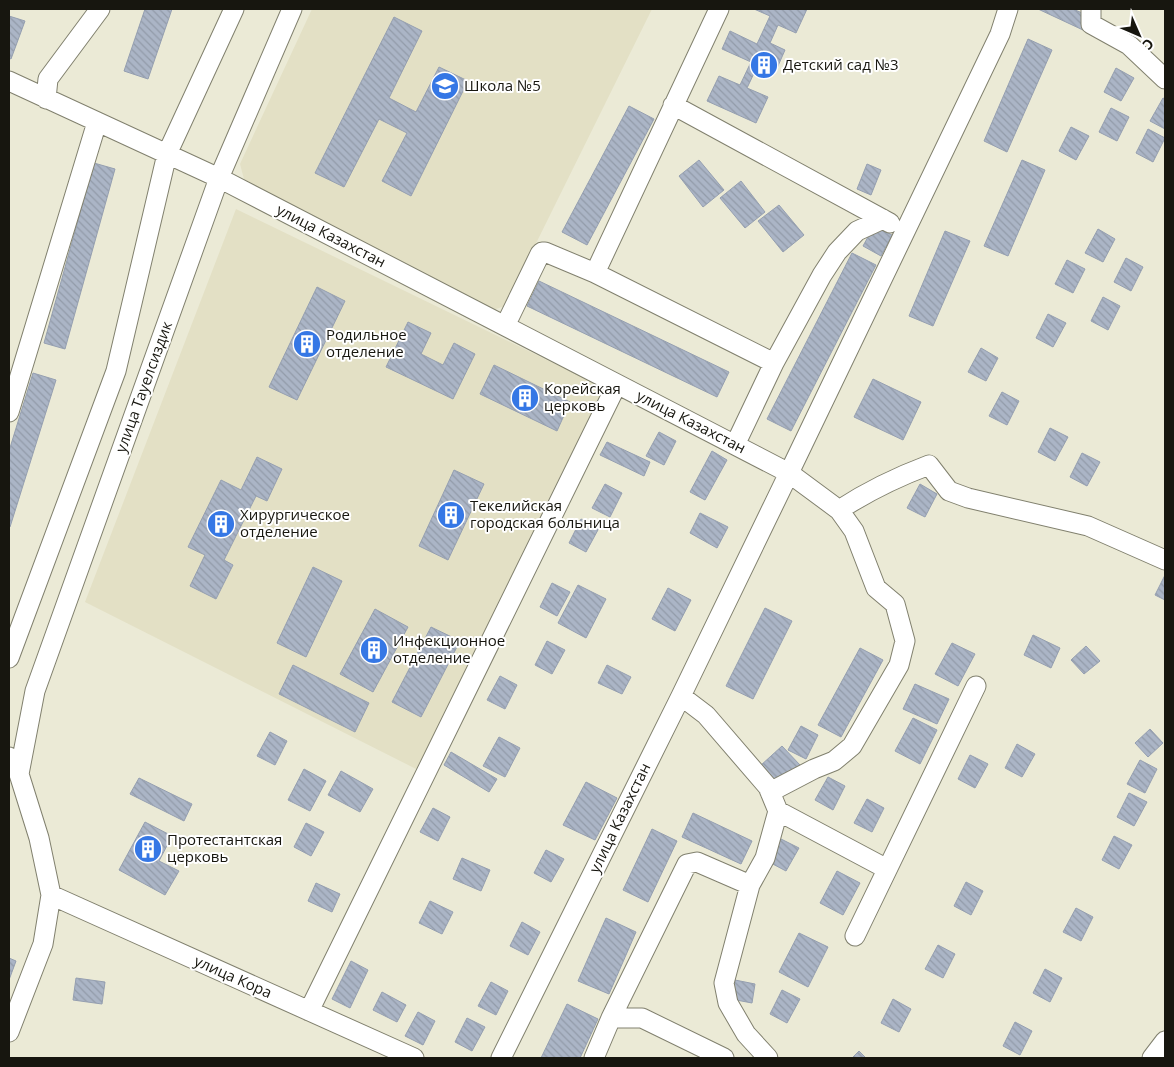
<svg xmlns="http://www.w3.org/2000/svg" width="1174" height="1067" font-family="'Open Sans',sans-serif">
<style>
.built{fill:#e3e0c5}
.building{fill:url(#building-back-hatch);stroke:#959fb0}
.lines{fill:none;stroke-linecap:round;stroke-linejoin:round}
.minor-casing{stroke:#81806e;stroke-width:21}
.minor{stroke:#fff;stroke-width:19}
.labels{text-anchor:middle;stroke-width:4;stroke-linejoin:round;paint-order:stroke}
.poi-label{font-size:15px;fill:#17160f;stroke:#fff;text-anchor:start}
.street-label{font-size:15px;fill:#17160f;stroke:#fff}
</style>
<defs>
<pattern id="building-back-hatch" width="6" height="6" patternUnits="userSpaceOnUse" patternTransform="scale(1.25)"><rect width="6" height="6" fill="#abb5c6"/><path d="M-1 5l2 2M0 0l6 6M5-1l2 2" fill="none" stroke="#929ba9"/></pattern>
</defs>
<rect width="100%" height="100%" fill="#ebead6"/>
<path class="built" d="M312 9H652L505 306 487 312 245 183 240 164Z
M236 209 611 391 430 776 85 602Z"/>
<path class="building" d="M145 9H172L148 79 124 71Z
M754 9H807L796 33 778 25 770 43 785 50 774 75 757 67 747 88 768 97 756 123 707 101 719 76 740 85 751 62 722 49 730 31 757 44 770 16Z
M1038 9H1073L1089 16 1083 30Z
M9 16 25 21 11 59 9 58Z
M394 17 422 31 389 98 416 112 439 67 468 81 411 196 382 181 407 133 379 119 344 187 315 173Z
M1028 39 1052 50 1007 152 984 141Z
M1116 68 1134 78 1121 101 1104 92Z
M1163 98 1165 99V129L1150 121Z
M629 106 654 119 587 245 562 232Z
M1111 108 1129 117 1117 141 1099 132Z
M1071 127 1089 136 1076 160 1059 151Z
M1148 129 1165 138 1153 162 1136 153Z
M699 160 724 190 703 207 679 176Z
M1022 160 1045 170 1008 256 984 246Z
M94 163 115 169 65 349 44 343Z
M867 164 881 170 871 195 857 189Z
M741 181 765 212 745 228 720 198Z
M779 205 804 235 783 252 758 221Z
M874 226 892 235 881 256 863 246Z
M1098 229 1115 239 1103 262 1085 253Z
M945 231 970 241 933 326 909 316Z
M852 253 876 265 791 431 767 419Z
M1126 258 1143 267 1131 291 1114 282Z
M1067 260 1085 269 1073 293 1055 284Z
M539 281 729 372 717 397 527 306Z
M317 287 345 301 297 400 269 387Z
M1103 297 1120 306 1108 330 1091 321Z
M1048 314 1066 323 1053 347 1036 338Z
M408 322 431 333 421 354 443 365 454 343 475 354 453 399 386 367Z
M981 348 998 358 986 381 968 372Z
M494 365 570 402 557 431 480 394Z
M33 373 56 380 10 527H9V451Z
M873 379 921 402 903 440 854 417Z
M1002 392 1019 401 1007 425 989 416Z
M1050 428 1068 437 1055 461 1038 452Z
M659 432 676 441 664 465 646 456Z
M607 442 650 462 644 476 600 455Z
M712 451 727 460 705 500 690 492Z
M1082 453 1100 462 1087 486 1070 477Z
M257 457 282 469 267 501 256 496 224 560 233 565 216 599 190 586 205 555 188 547 221 480 241 490Z
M454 470 484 484 448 560 419 546Z
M605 484 622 493 610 517 592 508Z
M920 484 937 494 925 517 907 508Z
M700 513 728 527 717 548 690 533Z
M581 519 599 528 586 552 569 543Z
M313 567 342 581 306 657 277 643Z
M1165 575V600L1155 595Z
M552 583 570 592 557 616 540 607Z
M578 585 606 599 586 638 558 623Z
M668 588 691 600 675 631 652 619Z
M765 608 792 621 753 699 726 686Z
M375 609 408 627 373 692 340 674Z
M431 627 460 641 421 717 392 702Z
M1033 635 1060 648 1051 668 1024 655Z
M547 641 565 650 552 674 535 665Z
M952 643 975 654 958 686 935 674Z
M1086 646 1100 661 1084 674 1071 660Z
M860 648 883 660 841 737 818 725Z
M293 665 369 703 355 732 279 694Z
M607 665 631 677 622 694 598 683Z
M500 676 517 685 505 709 487 700Z
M915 684 949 699 937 724 903 709Z
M913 718 937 730 920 764 895 751Z
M801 726 818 735 806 759 788 750Z
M1150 729 1163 743 1148 757 1135 743Z
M270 732 287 741 275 765 257 756Z
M499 737 520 748 505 777 483 766Z
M1017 744 1035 754 1022 777 1005 768Z
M782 746 800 765 779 785 760 766Z
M451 752 497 779 489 792 444 765Z
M970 755 988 764 975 788 958 779Z
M1140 760 1157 769 1145 793 1127 784Z
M304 769 326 781 310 811 288 800Z
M341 771 373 789 360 812 328 795Z
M828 777 845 786 833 810 815 800Z
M139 778 192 804 184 821 130 794Z
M586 782 617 798 595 840 563 825Z
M1129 793 1147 802 1134 826 1117 817Z
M867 799 884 808 872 832 854 823Z
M433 808 450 817 438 841 420 832Z
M693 813 752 841 741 864 682 837Z
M145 822 172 836 159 861 179 871 165 895 119 870Z
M306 823 324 832 311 856 294 847Z
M652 829 677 841 648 902 623 890Z
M1114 836 1132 845 1119 869 1102 860Z
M781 839 799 848 786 871 769 862Z
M546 850 564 859 551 882 534 873Z
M462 858 490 870 481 891 453 879Z
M837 871 860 883 843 915 820 903Z
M966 882 983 891 971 915 954 906Z
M316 883 340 894 332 912 308 901Z
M430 901 453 912 442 934 419 923Z
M1076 908 1093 917 1081 941 1063 932Z
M606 918 636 932 609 994 578 981Z
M522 922 540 932 528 955 510 946Z
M799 933 828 947 808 987 779 972Z
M938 945 955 954 943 978 925 969Z
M9 958 16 961 9 980Z
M351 961 368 970 350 1008 332 999Z
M1045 969 1062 978 1050 1002 1033 993Z
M76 978 105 982 102 1004 73 1000Z
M735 980 755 984 752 1003 731 999Z
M491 982 508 991 496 1015 478 1006Z
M782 990 800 999 787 1023 770 1014Z
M382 992 406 1005 397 1022 373 1010Z
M893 999 911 1009 899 1032 881 1023Z
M567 1004 598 1019 580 1058H541Z
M418 1012 435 1021 423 1045 405 1036Z
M467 1018 485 1027 472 1051 455 1042Z
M1015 1022 1032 1031 1020 1055 1003 1046Z
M859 1051 866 1058H852Z"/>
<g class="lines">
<defs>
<path id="minor" d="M1008 9 1000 34 789 473 839 510C868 491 897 477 929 465L949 491 968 498 1088 526 1165 560
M1091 9V24L1129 45 1165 79
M9 81 219 178 789 473 681 696 501 1058
M46 99 48 79 100 9
M673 105 890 223
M595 273 719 9
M505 326 540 254 542 252H545L595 273 774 363
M9 412 97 122
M735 445 774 363 822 275 837 252 857 231 883 219
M9 658 116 371 167 154 234 9
M681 696 706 715 768 787 778 811 765 858 750 885 724 983 728 1003 746 1034 768 1058
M9 757 19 774 39 838 51 895 43 944 9 1032
M19 774 35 691 219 178 292 9
M770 792 814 769 834 761 852 746 899 665 905 641 895 604 876 588 854 531 839 510
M778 811 887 869
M51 895 414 1058
M855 936 976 686
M309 1011 617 384
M611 1018H642L724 1058
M594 1058 611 1018 687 864 697 862 750 885
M1152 1058 1165 1041"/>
</defs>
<use href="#minor" class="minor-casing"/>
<use href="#minor" class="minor"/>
</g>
<defs>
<symbol id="building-disc" viewBox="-11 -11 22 22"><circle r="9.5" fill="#3577e5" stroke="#fff"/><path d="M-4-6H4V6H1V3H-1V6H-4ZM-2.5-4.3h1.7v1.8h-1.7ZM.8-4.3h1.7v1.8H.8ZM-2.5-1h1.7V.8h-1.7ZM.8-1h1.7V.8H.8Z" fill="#fff"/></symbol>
<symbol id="school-disc" viewBox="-11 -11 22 22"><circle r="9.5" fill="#3577e5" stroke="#fff"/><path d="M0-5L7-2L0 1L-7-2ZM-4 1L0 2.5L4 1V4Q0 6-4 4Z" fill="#fff"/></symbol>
</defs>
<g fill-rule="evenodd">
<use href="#building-disc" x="748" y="49" width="32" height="32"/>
<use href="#school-disc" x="429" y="70" width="32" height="32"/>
<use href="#building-disc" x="291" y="328" width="32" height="32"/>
<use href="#building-disc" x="509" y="382" width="32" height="32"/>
<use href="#building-disc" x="435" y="499" width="32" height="32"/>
<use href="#building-disc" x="205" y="508" width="32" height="32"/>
<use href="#building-disc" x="358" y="634" width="32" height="32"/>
<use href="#building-disc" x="132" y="833" width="32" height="32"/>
</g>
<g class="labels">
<g class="poi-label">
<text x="783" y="70">Детский сад №3</text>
<text x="464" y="91">Школа №5</text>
<text x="326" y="340">Родильное<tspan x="326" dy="17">отделение</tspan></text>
<text x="544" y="394">Корейская<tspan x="544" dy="17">церковь</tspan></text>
<text x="470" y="511">Текелийская<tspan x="470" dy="17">городская больница</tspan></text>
<text x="240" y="520">Хирургическое<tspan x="240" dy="17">отделение</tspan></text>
<text x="393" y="646">Инфекционное<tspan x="393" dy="17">отделение</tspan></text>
<text x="167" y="845">Протестантская<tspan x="167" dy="17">церковь</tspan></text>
</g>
<g class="street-label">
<text transform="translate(331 236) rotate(27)" y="5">улица Казахстан</text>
<text transform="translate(144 387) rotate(-70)" y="5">улица Тауелсиздик</text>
<text transform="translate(691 422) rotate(27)" y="5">улица Казахстан</text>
<text transform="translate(620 818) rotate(-64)" y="5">улица Казахстан</text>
<text transform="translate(233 977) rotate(24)" y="5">улица Кора</text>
</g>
</g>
<rect width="1174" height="1067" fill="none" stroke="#17160f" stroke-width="20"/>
<g transform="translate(1139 35) rotate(135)" stroke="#ffffff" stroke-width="4" paint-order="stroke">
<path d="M0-4L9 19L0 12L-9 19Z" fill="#17160f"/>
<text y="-8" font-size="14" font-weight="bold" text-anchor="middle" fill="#17160f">С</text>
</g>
</svg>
